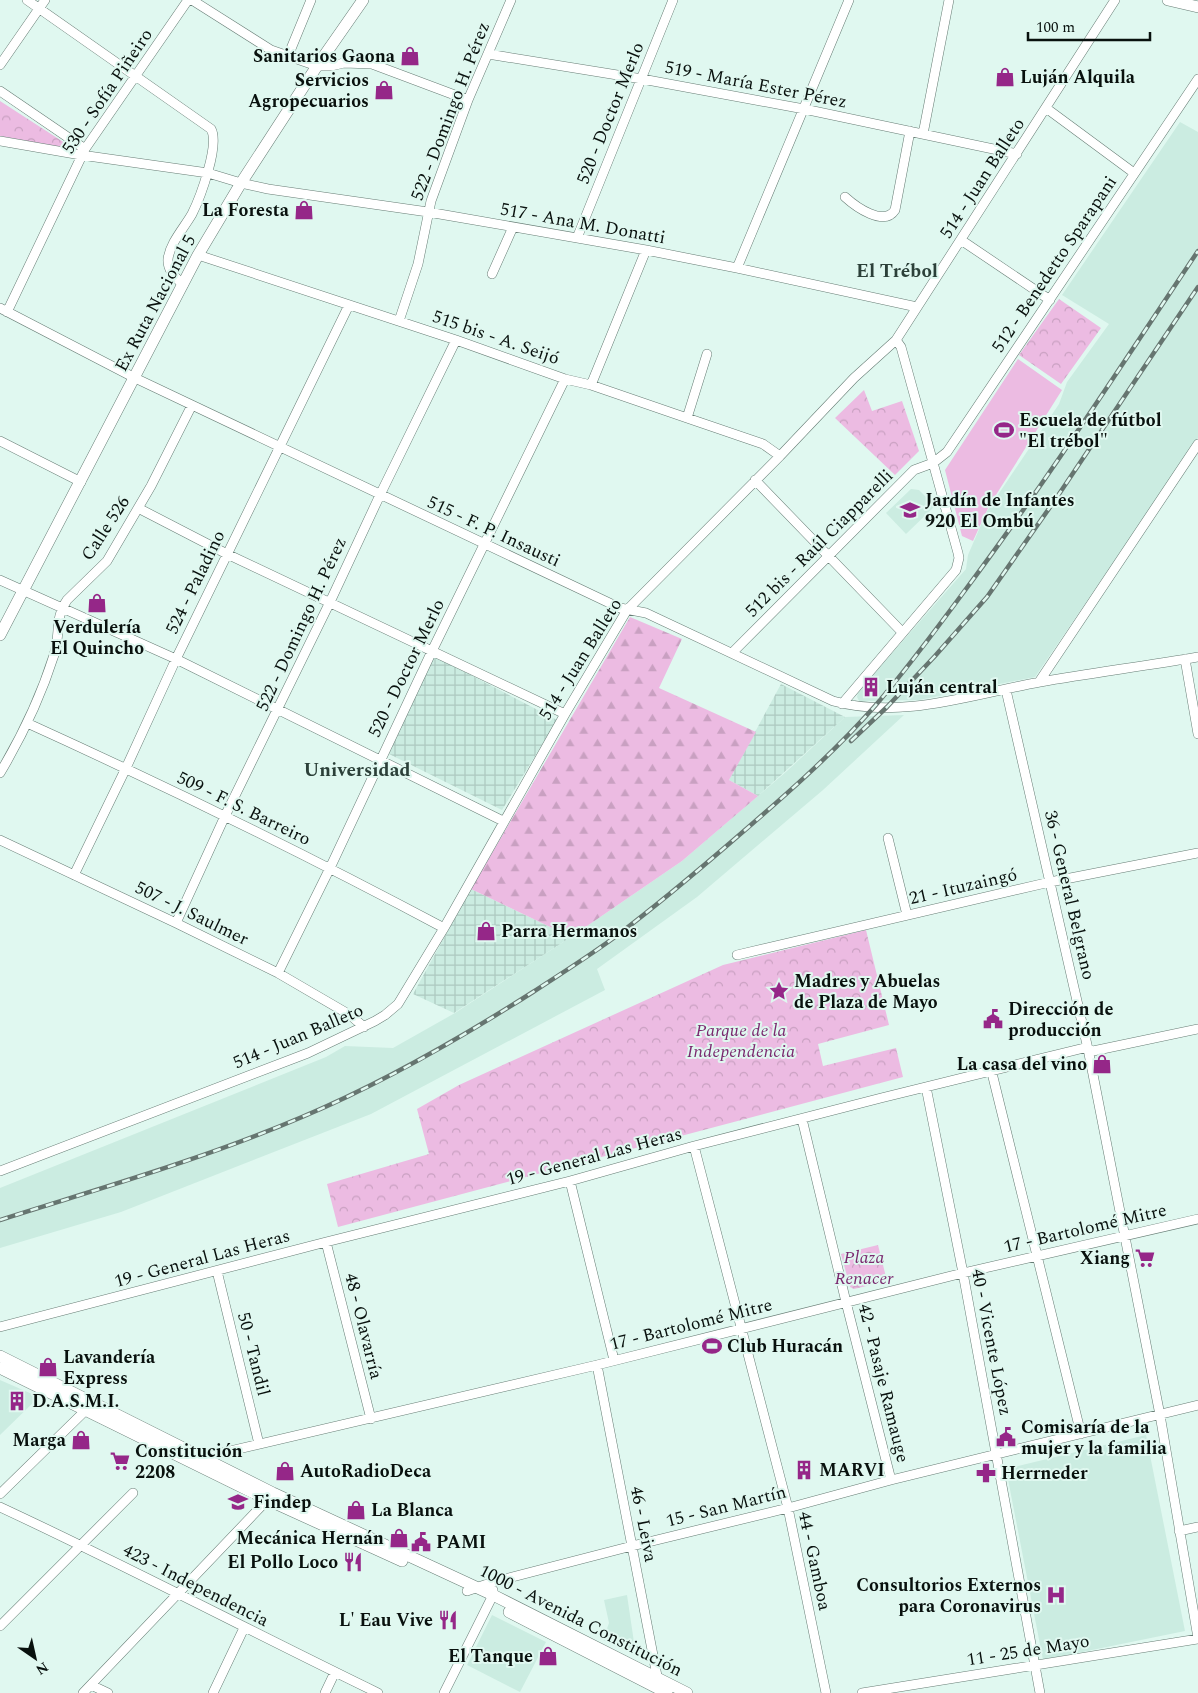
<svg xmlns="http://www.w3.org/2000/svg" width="1198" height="1693" font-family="Spectral,serif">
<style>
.built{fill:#cbece1}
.industrial{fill:url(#industrial-grid)}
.green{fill:#ecbbe2}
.forest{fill:url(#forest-firs)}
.park{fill:url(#park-crowns)}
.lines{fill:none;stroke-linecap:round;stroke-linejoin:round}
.minor-casing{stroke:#677d75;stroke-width:10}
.major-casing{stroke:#677d75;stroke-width:12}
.minor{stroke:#fff;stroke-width:9}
.major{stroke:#fff;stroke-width:11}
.rail-casing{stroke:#667570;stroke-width:4.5}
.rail{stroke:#e0f8f0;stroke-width:2.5;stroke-dasharray:8;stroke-linecap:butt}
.labels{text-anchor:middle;stroke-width:4;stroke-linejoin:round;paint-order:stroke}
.poi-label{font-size:18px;font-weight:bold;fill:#09110e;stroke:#e0f8f0;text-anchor:start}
.street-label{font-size:18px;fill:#09110e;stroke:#e0f8f0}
.park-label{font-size:18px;font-style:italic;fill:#7a296f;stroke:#e0f8f0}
.neighbourhood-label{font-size:19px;font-weight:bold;fill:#2c4039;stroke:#e0f8f0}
</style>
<defs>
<pattern id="industrial-grid" width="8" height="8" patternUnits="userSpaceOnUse" patternTransform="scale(1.25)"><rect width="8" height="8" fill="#cbece1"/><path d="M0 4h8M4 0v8" fill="none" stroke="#adc9c0"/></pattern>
<pattern id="forest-firs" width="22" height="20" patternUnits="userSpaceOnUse" patternTransform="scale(1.25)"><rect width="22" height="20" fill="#ecbbe2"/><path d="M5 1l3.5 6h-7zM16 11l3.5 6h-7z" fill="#c9a0c1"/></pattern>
<pattern id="park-crowns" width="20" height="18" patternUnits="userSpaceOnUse" patternTransform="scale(1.25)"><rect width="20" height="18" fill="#ecbbe2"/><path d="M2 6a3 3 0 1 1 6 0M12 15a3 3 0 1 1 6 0" fill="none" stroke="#c9a0c1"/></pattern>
</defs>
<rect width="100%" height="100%" fill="#e0f8f0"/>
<path class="built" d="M1180 122 1198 132V438L1035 677 919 700 859 701 857 697 858 692 966 569 968 555 987 511 1059 404 1067 382 1109 324 1062 295Z
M911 489 919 490 935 506 906 534 886 513Z
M904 715 823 790 697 897 597 969 605 990 371 1114 121 1212 0 1248V1188L326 1057 345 1046 393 1048 455 1013 571 937 682 861 787 771 845 717Z
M0 1380 39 1397 0 1435Z
M1146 1435 1185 1631 1043 1660 1006 1469Z
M627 1595 635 1649 630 1653 603 1640 609 1623 604 1600Z
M492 1615 546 1642 520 1692 467 1665Z"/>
<path class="industrial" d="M434 656 557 720 502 810 387 753Z
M781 684 845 717 758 796 729 780Z
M471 889 571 937 454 1013 413 994Z"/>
<path class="green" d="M1018 359 1062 390 989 506 973 541 962 536 945 470Z"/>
<path class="forest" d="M630 617 682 639 659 688 756 732 729 780 758 796 682 861 571 937 471 889Z"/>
<path class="park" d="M0 101 68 145V149L0 136Z
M1059 299 1101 328 1061 384 1019 355Z
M864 390 872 411 902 401 919 451 895 475 835 418Z
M866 930 889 1025 818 1044 823 1066 896 1048 903 1077 338 1227 327 1184 429 1154 417 1109 459 1085 723 965Z
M878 1245 887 1281 854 1289 850 1287 841 1254Z"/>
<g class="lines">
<defs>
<path id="minor" d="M27 0 211 129C220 145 200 198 192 214 184 228 170 243 168 259 167 270 176 278 183 285
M192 0 271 50 317 66H331L344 63 372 64 468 100
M488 54 642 79 804 109 1017 154
M288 56 311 0
M0 65 45 0
M0 91 85 149
M1046 108 1134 173
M923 134 949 0
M0 141 81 155 208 173 241 183 268 189 428 212 646 250 737 268 917 307
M845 197C856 207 884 227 895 210L910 131
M577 238 673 0
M961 240 1050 300
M198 255 456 340 565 379 591 385 687 418 763 444 780 456
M737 268 849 0
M492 274 513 227
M0 308 135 378 620 608 646 613 833 701C901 720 973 694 1040 682 1092 673 1145 666 1198 657
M7 312 85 149 188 0
M399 321 418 264 431 201 468 100 511 0
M591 385 646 250
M687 418 707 354
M0 441 81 482
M755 480 902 632
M138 508 227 554 565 714
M0 580 176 659 503 821
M732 653 914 470 933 463 947 452 1198 79
M1185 659 1198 734
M1039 682 1198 444
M1006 690 1088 1049 1160 1415 1198 1638
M842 704 956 570 959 558 958 553 901 347 896 340
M27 723C168 787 307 855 444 928
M0 773C22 736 41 696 54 655 61 634 54 619 67 600L107 561 151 486 192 405
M888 838 907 915
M0 840 176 923 278 973 350 1015 364 1027
M74 875 126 768 176 659 349 305
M176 923 225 816 330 602 380 495 456 340
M737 955 1050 882 1198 853
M278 973 330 868 432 651 565 379
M991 1069 1081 1434
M926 1087 963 1273 1040 1693
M802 1119 846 1302 891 1480
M694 1146 788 1508 826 1693
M0 1171 308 1053 375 1021 385 1015 398 1004 444 928 565 714 627 610 780 456 854 378 896 340 1115 0
M570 1181 614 1360
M326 1242 371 1419
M217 1271 259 1444
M0 1327 326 1242 570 1181 694 1146 881 1098 1084 1048 1093 1051 1198 1029
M597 1365 658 1681
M200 1458 597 1365 963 1273 1198 1219
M0 1494 89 1407
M0 1507C127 1566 252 1632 378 1693
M1179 1531 1198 1527
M467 1591 493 1582 632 1546 788 1508 891 1480 1198 1405
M0 1626 133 1493
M91 1685 108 1693
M83 1693 272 1495
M213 1693 244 1628
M325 1693 335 1672
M444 1693 493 1595V1590
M862 1693 1198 1639"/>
<path id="major" d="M1168 0 1198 7
M0 635 198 255 241 183 317 66 363 0
M0 1356 273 1493 493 1595 687 1693
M0 1368 268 1500 402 1561
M509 1612 667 1693"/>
</defs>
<use href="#minor" class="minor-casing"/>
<use href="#major" class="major-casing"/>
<use href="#minor" class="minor"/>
<use href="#major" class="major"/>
<defs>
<path id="rail" d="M851 741 887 707 935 656 987 597 1055 500 1198 287
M0 1220C101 1188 204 1159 302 1117 383 1083 459 1039 533 992 562 973 591 955 619 934 657 905 694 874 730 843 780 800 831 756 875 706 906 670 935 631 963 593 1046 482 1121 366 1198 251"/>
</defs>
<use href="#rail" class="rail-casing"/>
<use href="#rail" class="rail"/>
</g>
<defs>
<symbol id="shop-bare" viewBox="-9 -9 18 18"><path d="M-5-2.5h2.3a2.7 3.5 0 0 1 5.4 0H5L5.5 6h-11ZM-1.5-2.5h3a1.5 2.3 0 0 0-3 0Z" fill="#952788" stroke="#e0f8f0" stroke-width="2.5" paint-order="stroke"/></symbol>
<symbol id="stadium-bare" viewBox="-9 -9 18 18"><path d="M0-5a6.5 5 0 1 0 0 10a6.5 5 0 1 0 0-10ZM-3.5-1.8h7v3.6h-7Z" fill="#952788" stroke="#e0f8f0" stroke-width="2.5" paint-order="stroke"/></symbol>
<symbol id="school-bare" viewBox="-9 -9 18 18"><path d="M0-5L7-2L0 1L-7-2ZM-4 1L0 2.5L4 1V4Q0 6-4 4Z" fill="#952788" stroke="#e0f8f0" stroke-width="2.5" paint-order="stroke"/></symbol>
<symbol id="building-bare" viewBox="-9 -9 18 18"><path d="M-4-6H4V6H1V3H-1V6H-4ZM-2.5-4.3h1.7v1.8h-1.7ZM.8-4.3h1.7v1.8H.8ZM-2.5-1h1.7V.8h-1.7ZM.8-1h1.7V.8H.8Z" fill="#952788" stroke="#e0f8f0" stroke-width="2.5" paint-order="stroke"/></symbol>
<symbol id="sight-bare" viewBox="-9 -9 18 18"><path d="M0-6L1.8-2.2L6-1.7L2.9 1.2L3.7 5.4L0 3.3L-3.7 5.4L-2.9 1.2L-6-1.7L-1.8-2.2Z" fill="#952788" stroke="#e0f8f0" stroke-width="2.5" paint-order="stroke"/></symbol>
<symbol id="civic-bare" viewBox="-9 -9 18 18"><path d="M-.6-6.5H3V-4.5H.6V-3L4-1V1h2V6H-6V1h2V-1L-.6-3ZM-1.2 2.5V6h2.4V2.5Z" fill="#952788" stroke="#e0f8f0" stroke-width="2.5" paint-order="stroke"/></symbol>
<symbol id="supermarket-bare" viewBox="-9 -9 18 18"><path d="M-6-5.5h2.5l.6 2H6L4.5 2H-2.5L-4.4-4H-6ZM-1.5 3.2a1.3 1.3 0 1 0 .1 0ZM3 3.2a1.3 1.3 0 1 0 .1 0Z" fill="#952788" stroke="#e0f8f0" stroke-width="2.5" paint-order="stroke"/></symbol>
<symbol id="pharmacy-bare" viewBox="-9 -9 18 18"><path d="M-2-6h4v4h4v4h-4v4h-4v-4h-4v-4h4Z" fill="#952788" stroke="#e0f8f0" stroke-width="2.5" paint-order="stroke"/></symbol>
<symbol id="university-bare" viewBox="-9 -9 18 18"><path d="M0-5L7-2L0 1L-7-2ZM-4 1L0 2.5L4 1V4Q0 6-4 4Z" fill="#952788" stroke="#e0f8f0" stroke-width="2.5" paint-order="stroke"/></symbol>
<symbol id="restaurant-bare" viewBox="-9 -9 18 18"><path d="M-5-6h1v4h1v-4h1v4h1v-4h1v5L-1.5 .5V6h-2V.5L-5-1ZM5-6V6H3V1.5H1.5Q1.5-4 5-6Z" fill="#952788" stroke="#e0f8f0" stroke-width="2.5" paint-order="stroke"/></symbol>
<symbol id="hospital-bare" viewBox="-9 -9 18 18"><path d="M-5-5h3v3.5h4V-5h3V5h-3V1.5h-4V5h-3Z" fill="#952788" stroke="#e0f8f0" stroke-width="2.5" paint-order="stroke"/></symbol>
</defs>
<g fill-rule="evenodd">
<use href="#shop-bare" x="396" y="42" width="28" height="28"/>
<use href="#shop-bare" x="991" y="63" width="28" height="28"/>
<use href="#shop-bare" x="370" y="76" width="28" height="28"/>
<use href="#shop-bare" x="290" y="196" width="28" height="28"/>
<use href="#stadium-bare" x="990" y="416" width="28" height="28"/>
<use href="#school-bare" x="896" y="496" width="28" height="28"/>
<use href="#shop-bare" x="83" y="589" width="28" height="28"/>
<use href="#building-bare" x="857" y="673" width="28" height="28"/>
<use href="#shop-bare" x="472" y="917" width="28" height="28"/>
<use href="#sight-bare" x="765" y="977" width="28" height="28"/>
<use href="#civic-bare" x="979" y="1005" width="28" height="28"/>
<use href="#shop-bare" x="1088" y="1050" width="28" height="28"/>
<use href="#supermarket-bare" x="1131" y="1244" width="28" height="28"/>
<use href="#stadium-bare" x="698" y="1332" width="28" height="28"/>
<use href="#shop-bare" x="34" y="1353" width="28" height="28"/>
<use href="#building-bare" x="3" y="1387" width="28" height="28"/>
<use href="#civic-bare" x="992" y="1423" width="28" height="28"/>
<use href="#shop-bare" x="67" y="1426" width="28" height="28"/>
<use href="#supermarket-bare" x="106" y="1447" width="28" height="28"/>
<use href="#building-bare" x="790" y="1456" width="28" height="28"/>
<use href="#shop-bare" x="271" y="1457" width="28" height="28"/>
<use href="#pharmacy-bare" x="972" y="1459" width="28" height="28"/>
<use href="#university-bare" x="224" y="1488" width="28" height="28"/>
<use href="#shop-bare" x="342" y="1496" width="28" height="28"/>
<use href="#shop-bare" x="385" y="1524" width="28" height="28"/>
<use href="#civic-bare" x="407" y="1528" width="28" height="28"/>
<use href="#restaurant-bare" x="339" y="1548" width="28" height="28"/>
<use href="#hospital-bare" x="1042" y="1581" width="28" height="28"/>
<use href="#restaurant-bare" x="434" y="1606" width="28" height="28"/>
<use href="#shop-bare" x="534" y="1642" width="28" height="28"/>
</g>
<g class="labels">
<g class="poi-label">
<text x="395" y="62" text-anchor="end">Sanitarios Gaona</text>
<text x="1020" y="83">Luján Alquila</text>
<text x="369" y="86" text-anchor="end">Servicios<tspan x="369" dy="21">Agropecuarios</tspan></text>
<text x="289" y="216" text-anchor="end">La Foresta</text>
<text x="1019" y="426">Escuela de fútbol<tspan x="1019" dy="21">"El trébol"</tspan></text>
<text x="925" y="506">Jardín de Infantes<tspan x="925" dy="21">920 El Ombú</tspan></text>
<text x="97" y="633" text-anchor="middle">Verdulería<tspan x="97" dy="21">El Quincho</tspan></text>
<text x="886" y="693">Luján central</text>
<text x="501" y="937">Parra Hermanos</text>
<text x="794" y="987">Madres y Abuelas<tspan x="794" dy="21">de Plaza de Mayo</tspan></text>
<text x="1008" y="1015">Dirección de<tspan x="1008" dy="21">producción</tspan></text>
<text x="1087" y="1070" text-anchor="end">La casa del vino</text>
<text x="1130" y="1264" text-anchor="end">Xiang</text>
<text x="727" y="1352">Club Huracán</text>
<text x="63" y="1363">Lavandería<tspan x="63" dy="21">Express</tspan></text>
<text x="32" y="1407">D.A.S.M.I.</text>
<text x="1021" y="1433">Comisaría de la<tspan x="1021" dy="21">mujer y la familia</tspan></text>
<text x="66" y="1446" text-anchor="end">Marga</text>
<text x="135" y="1457">Constitución<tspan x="135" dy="21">2208</tspan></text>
<text x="819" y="1476">MARVI</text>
<text x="300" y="1477">AutoRadioDeca</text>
<text x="1001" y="1479">Herrneder</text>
<text x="253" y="1508">Findep</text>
<text x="371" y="1516">La Blanca</text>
<text x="384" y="1544" text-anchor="end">Mecánica Hernán</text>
<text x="436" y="1548">PAMI</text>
<text x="338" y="1568" text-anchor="end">El Pollo Loco</text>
<text x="1041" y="1591" text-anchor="end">Consultorios Externos<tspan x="1041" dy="21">para Coronavirus</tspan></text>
<text x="433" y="1626" text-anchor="end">L' Eau Vive</text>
<text x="533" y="1662" text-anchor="end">El Tanque</text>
</g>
<g class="street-label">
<text transform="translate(756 84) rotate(11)" y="6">519 - María Ester Pérez</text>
<text transform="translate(107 91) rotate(-56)" y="6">530 - Sofía Piñeiro</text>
<text transform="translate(450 111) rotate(-69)" y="6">522 - Domingo H. Pérez</text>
<text transform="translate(610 113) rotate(-68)" y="6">520 - Doctor Merlo</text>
<text transform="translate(982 178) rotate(-57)" y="6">514 - Juan Balleto</text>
<text transform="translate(583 223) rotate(10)" y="6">517 - Ana M. Donatti</text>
<text transform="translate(1054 264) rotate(-56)" y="6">512 - Benedetto Sparapani</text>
<text transform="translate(155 303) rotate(-62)" y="6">Ex Ruta Nacional 5</text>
<text transform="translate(496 337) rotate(19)" y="6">515 bis - A. Seijó</text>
<text transform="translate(105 528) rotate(-57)" y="6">Calle 526</text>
<text transform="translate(494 531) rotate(25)" y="6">515 - F. P. Insausti</text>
<text transform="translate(819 543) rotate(-45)" y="6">512 bis - Raúl Ciapparelli</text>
<text transform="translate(195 582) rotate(-64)" y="6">524 - Paladino</text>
<text transform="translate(301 624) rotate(-65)" y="6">522 - Domingo H. Pérez</text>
<text transform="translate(580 659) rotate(-58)" y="6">514 - Juan Balleto</text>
<text transform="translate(406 668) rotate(-64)" y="6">520 - Doctor Merlo</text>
<text transform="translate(244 808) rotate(26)" y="6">509 - F. S. Barreiro</text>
<text transform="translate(963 886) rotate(-13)" y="6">21 - Ituzaingó</text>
<text transform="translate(1070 895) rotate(77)" y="6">36 - General Belgrano</text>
<text transform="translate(192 913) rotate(26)" y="6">507 - J. Saulmer</text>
<text transform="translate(298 1036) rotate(-23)" y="6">514 - Juan Balleto</text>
<text transform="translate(594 1156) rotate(-15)" y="6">19 - General Las Heras</text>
<text transform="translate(1085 1228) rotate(-13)" y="6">17 - Bartolomé Mitre</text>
<text transform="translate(202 1258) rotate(-15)" y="6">19 - General Las Heras</text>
<text transform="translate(691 1324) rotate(-14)" y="6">17 - Bartolomé Mitre</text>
<text transform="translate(364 1326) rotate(76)" y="6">48 - Olavarría</text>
<text transform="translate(992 1342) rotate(79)" y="6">40 - Vicente López</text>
<text transform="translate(254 1354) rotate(76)" y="6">50 - Tandil</text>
<text transform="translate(884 1383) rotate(76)" y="6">42 - Pasaje Ramauge</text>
<text transform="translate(726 1506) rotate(-14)" y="6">15 - San Martín</text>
<text transform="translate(644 1524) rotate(79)" y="6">46 - Leiva</text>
<text transform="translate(815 1561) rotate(78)" y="6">44 - Gamboa</text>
<text transform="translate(196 1585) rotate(27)" y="6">423 - Independencia</text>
<text transform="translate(581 1620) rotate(27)" y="6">1000 - Avenida Constitución</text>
<text transform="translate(1028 1650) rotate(-9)" y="6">11 - 25 de Mayo</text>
</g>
<g class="park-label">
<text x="741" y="1036">Parque de la<tspan x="741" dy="21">Independencia</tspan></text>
<text x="864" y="1263">Plaza<tspan x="864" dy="21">Renacer</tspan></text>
</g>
<g class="neighbourhood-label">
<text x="897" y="277">El Trébol</text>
<text x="357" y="776">Universidad</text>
</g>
</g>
<g transform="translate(35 1658) rotate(146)" stroke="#e0f8f0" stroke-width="4" paint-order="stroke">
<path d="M0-4L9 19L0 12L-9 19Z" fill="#09110e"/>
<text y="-8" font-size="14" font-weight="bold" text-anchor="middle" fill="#09110e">N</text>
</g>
<path d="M1028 32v8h122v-8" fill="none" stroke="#09110e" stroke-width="2.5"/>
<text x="1036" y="32" font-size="15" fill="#09110e" stroke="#e0f8f0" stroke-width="4" paint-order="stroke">100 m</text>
</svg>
